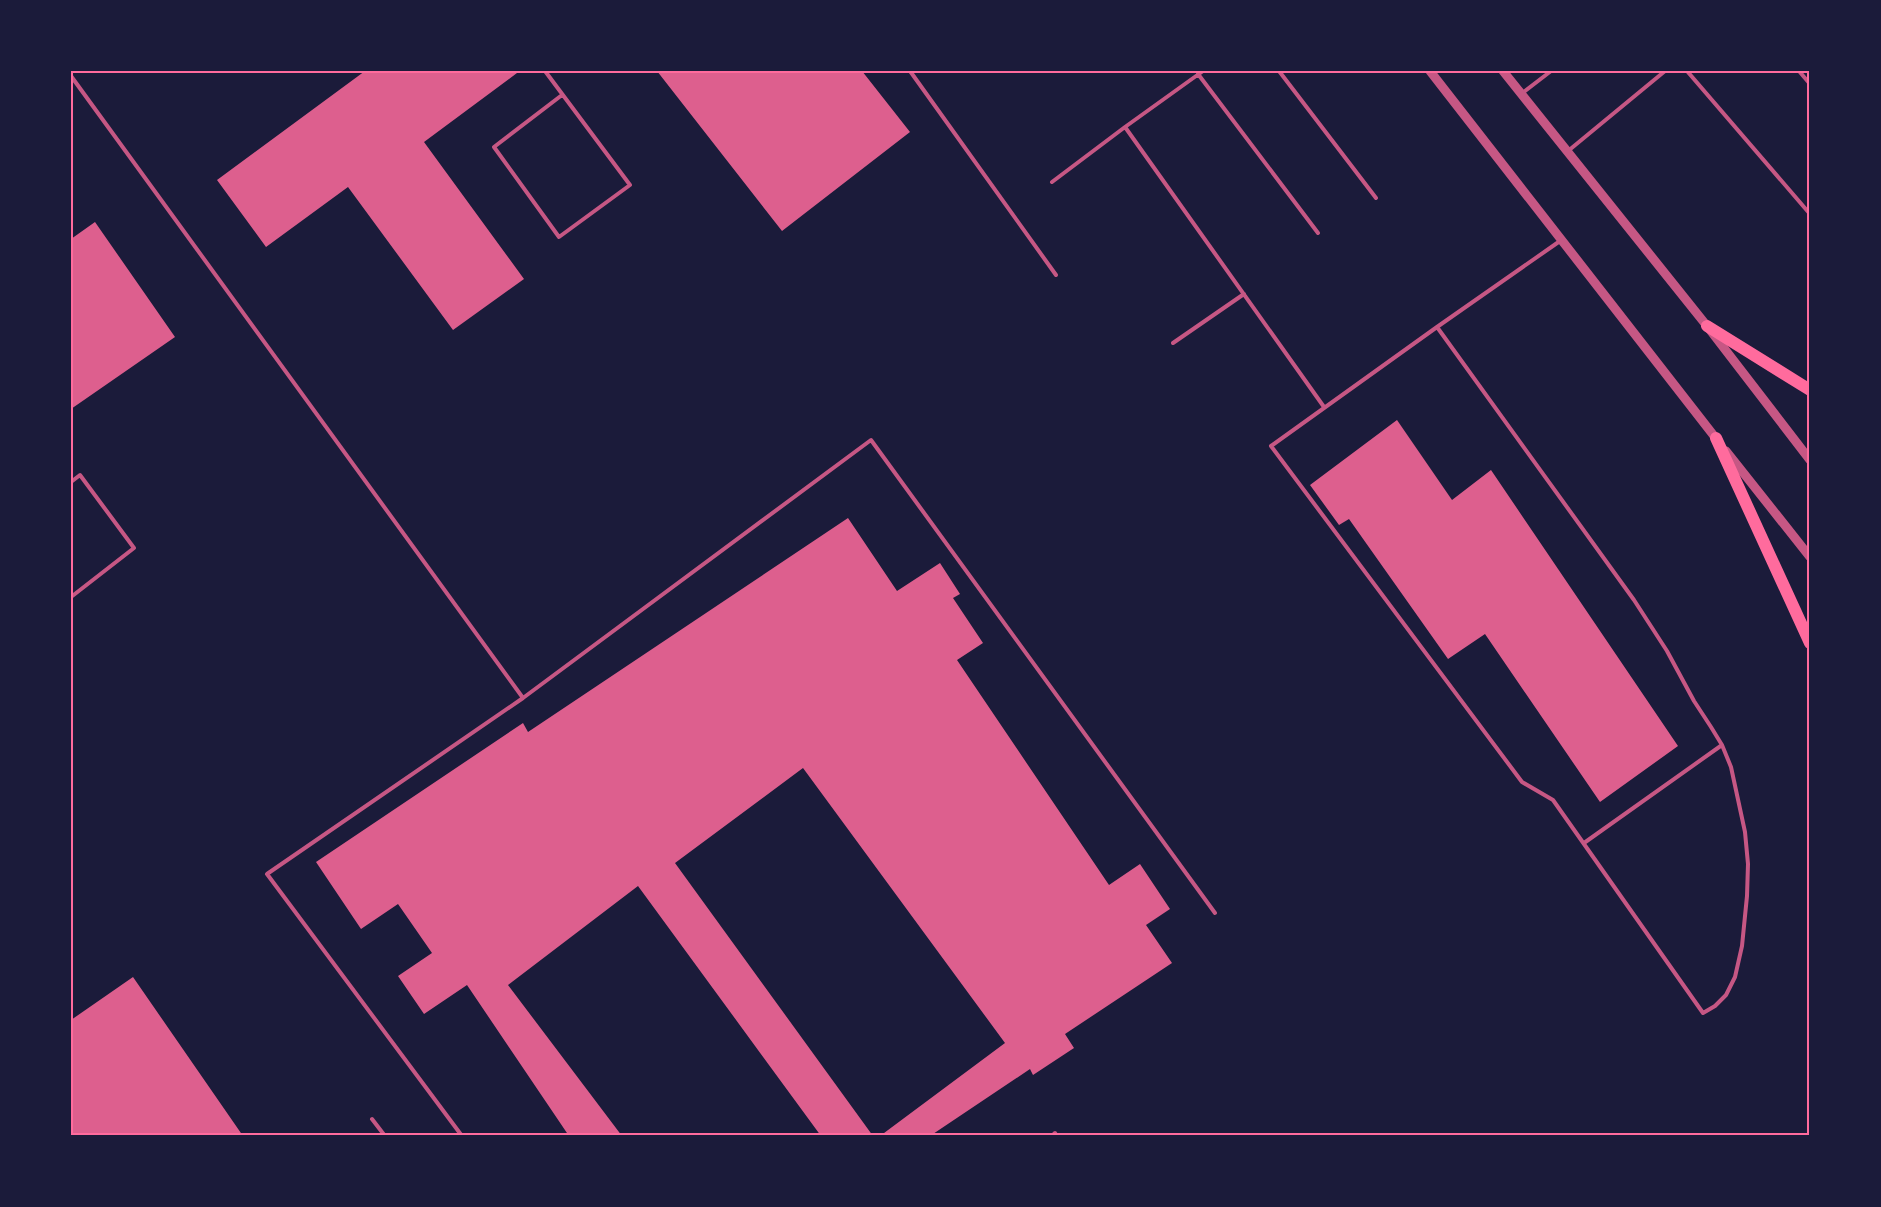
<svg xmlns="http://www.w3.org/2000/svg" width="1881" height="1207" font-family="'Exo 2',sans-serif">
<style>
.building{fill:#dd5f8e}
.lines{fill:none;stroke-linecap:round;stroke-linejoin:round}
.service{stroke:#c65784;stroke-width:4}
.tertiary{stroke:#c65784;stroke-width:9}
.primary{stroke:#ff6b9d;stroke-width:12}
.neatline{fill:none;stroke:#ff6b9d;stroke-width:2}
</style>
<rect width="100%" height="100%" fill="#1b1b3a"/>
<path class="building" d="M365 71H516L517 73 424 142 524 279 453 330 348 187 266 247 217 180Z
M657 71H862L910 132 782 231Z
M95 222 175 337 71 409V239Z
M1397 420 1452 500 1491 470 1678 746 1600 802 1485 634 1448 659 1349 519 1339 525 1310 485Z
M848 518 897 591 940 563 960 594 953 598 983 643 957 660 1109 885 1140 864 1170 909 1146 925 1172 963 1065 1034 1074 1048 1033 1075 1030 1069 930 1136H880L1005 1043 803 768 675 863 873 1136H821L638 886 508 985 622 1136H569L467 985 424 1014 398 976 432 953 398 904 361 929 316 862 523 723 528 732Z
M133 977 243 1136H71V1020Z"/>
<g class="lines">
<path class="service" d="M545 71 630 185 559 237 494 147 562 95
M910 71 1056 275
M1203 71 1125 127 1324 407
M1279 71 1376 198
M1687 71 1810 214
M1799 71 1810 84
M1198 74 1318 233
M71 76 523 698
M1521 94 1551 71
M1568 151 1665 71
M1052 182 1125 127
M1437 327 1271 446 1522 782 1553 800 1703 1013 1715 1006 1726 995 1735 977 1742 946 1747 896 1748 864 1745 832 1731 767 1722 745 1711 727 1694 701 1667 651 1634 600 1437 327 1560 241
M1173 343 1244 294
M71 482 80 475 134 548 71 597
M1584 843 1722 745
M372 1119 385 1136
M462 1136 267 874 523 698 871 440 1215 913
M1052 1136 1055 1133 1057 1136"/>
<path class="tertiary" d="M1430 71 1718 441
M1503 71 1707 326 1810 460
M1726 451 1810 557"/>
<path class="primary" d="M1707 326 1810 390
M1716 438 1810 643"/>
</g>
<rect width="1881" height="1207" fill="none" stroke="#1b1b3a" stroke-width="145"/>
<rect x="72" y="72" width="1736" height="1062" class="neatline"/>
</svg>
